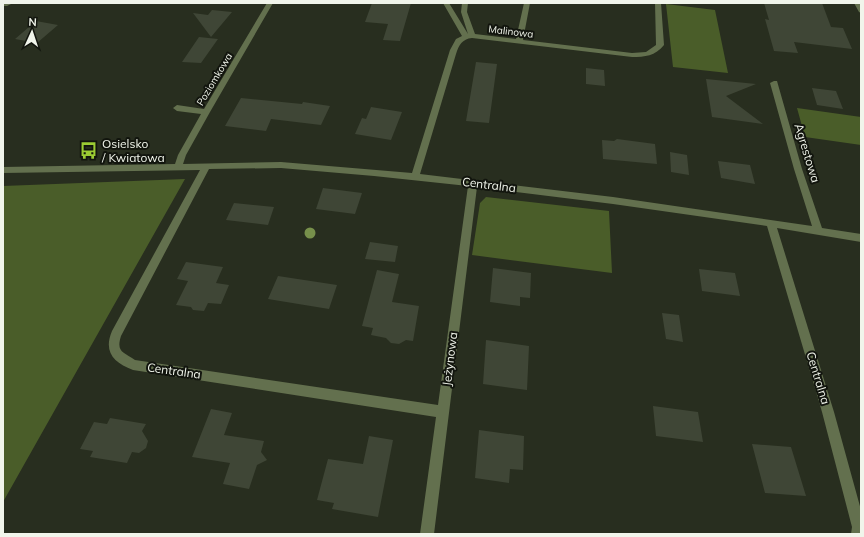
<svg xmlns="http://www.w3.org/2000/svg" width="864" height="537" font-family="Mulish,sans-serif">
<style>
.green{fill:#4a5d29}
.building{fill:#3f4636}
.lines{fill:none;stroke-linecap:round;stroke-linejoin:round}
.minor{fill:#63704e;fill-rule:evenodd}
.tree{fill:#77904b}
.labels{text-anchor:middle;stroke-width:4;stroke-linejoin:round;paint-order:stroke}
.far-street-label{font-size:10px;fill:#f1f5eb;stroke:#12150e}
.poi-label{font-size:12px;fill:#f1f5eb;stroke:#12150e;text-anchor:start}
.street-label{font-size:12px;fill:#f1f5eb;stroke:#12150e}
</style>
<rect width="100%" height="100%" fill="#282e1f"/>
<path class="green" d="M666 4 715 10 728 73 673 67Z
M797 108 861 117V145L805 137Z
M185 179 3 502V186Z
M486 197 609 211 612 273 472 255 480 203Z"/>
<path class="building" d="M372 3H411L400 41 383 40 388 24 365 22Z
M764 3H822L831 27 843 28 852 49 794 42 798 53 774 51 765 19 769 20Z
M212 10 232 12 211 37 193 13 208 15Z
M36 21 58 25 37 43 15 39Z
M199 37 218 39 201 63 182 62Z
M476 62 497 64 489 123 466 121Z
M586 68 604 70 605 86 586 84Z
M706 79 756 84 726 96 763 124 712 117Z
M812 88 836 91 843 109 817 105Z
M241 98 302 104 303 102 330 106 321 125 271 119 266 131 225 126Z
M371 107 402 112 391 140 355 134 362 118 366 119Z
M617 139 655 144 657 164 603 159 602 140 614 141Z
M670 152 687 155 689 175 671 172Z
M718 161 750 165 755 184 721 178Z
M323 188 362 193 355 214 316 209Z
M234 203 274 207 268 225 226 220Z
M370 242 398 246 395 262 365 259Z
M186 262 223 267 216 283 229 285 221 304 208 303 204 311 193 310 191 307 176 305 188 281 177 279Z
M493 268 531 273 530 298 520 297V306L490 302Z
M699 269 735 273 740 296 702 291Z
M377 270 399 274 392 302 419 306 413 341 406 340 399 344 391 343 386 338 371 335 373 328 362 326Z
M278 276 337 285 329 309 268 299Z
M662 313 679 315 683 342 666 339Z
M486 340 529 346 527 390 483 384Z
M653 406 698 412 703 442 656 436Z
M211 409 232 413 224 435 264 441 261 452 267 460 257 465 249 489 223 484 230 463 192 457Z
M110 418 146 424 142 431 148 441 146 448 139 453 132 452 127 463 90 457 93 451 80 449 94 422 107 424Z
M479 430 524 436 523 470 510 469 509 483 475 478Z
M369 436 393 440 378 517 332 509 334 503 317 500 328 459 363 464Z
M752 444 791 447 806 496 765 493Z"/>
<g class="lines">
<path class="minor" d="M3 3H13L7 6H3Z
M267 3H273L210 112 186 155 183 164 281 162 412 173 450 50 456 39 462 36 443 3H449L468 34 461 12 462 3H468L467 12 475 34 516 39 524 3H530L523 40 632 53 646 52 656 45 655 3H661L664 45C655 56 645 57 632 57L472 38C462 39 459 45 456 54L420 174 613 197 812 226 794 169 770 83 774 81H777L802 169 822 228 861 234V242L777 228 834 412 861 510V534H851L852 527 822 412 767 226 613 204 477 187 434 534H420L436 417 133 370C114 363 103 352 112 331L200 170 3 173V167L175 164 178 155 201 114 177 111 173 108 177 105 204 109ZM281 168 374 176 468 186 438 405 135 360C123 352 116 352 121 336L209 169Z
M854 3H860L861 13 859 12Z"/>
</g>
<circle class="tree" cx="310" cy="233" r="5.5"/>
<defs>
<symbol id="bus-bare" viewBox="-9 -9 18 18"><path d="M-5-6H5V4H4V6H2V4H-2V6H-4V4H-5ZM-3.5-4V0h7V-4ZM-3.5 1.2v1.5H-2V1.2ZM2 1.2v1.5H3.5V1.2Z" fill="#9bcb33" stroke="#12150e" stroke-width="2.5" paint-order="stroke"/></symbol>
</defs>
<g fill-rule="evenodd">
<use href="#bus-bare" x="76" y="138" width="25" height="25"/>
</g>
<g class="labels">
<g class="far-street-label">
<text transform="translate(511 31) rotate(7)" y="4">Malinowa</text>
<text transform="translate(214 79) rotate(-59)" y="4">Poziomkowa</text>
</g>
<g class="poi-label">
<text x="102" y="148">Osielsko<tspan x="102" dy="14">/ Kwiatowa</tspan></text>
</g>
<g class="street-label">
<text transform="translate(807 153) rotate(73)" y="4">Agrestowa</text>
<text transform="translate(489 185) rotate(7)" y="4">Centralna</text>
<text transform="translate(450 359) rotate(-83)" y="4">Jeżynowa</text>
<text transform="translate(174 371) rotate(8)" y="4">Centralna</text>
<text transform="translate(818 378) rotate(73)" y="4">Centralna</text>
</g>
</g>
<rect width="864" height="537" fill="none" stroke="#f1f5eb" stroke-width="8"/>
<g transform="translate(32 32) rotate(3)" stroke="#12150e" stroke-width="3" paint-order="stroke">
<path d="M0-3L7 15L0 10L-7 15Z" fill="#f1f5eb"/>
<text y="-6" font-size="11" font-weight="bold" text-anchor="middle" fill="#f1f5eb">N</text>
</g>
</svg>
